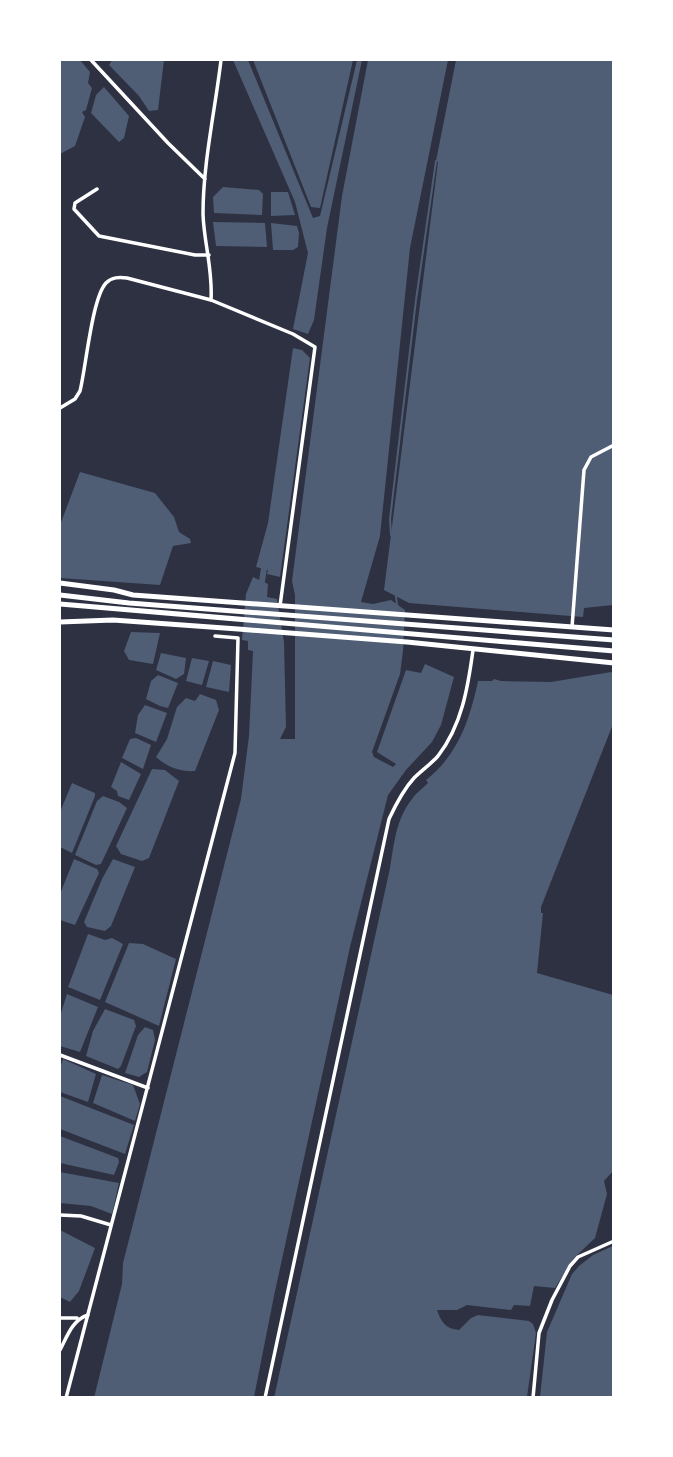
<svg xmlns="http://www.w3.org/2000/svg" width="673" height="1457" font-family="Georgia,serif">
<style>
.water{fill:#4f5d75}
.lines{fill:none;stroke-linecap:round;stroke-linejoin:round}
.stream{stroke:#4f5d75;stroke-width:2}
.canal{stroke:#4f5d75;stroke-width:6}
.minor{stroke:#fff;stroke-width:3.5}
.tertiary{stroke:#fff;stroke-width:3.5}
.primary{stroke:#fff;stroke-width:5}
.trunk{stroke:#fff;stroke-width:5}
</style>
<rect width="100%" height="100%" fill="#2d3142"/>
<path class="water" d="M60 60H80L90 72 88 83 92 88 86 110 82 112 85 117 75 146 60 154Z
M112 60H164L158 110 149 111 139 96 109 65Z
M233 60H248L313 218 320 216 357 60H362L327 228 314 320 308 334 293 329 308 253 295 202Z
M253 60H353L320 208 311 207Z
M368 60H448L410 248 380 536 361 602 373 604 391 600 405 610 403 651 400 674 372 752 374 757 393 767 396 764 377 752 406 670 421 673 425 664 454 677 441 725 432 742 406 770 388 795 350 947 274 1296 254 1397 94 1398 122 1284 123 1263 241 799 249 736 253 651 248 650V641L242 640 246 594 253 577 268 584 267 597 277 599 284 642 286 727 280 739H295V595L292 581 342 196Z
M456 60H613V605L584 608 583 617 409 603 384 590 438 162 436 161Z
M104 87 129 116 124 138 119 142 91 113 96 95Z
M223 187 259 190 263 194 262 215 214 213 213 197Z
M271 192H288L295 215 271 216Z
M213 222 265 223 267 247 216 246Z
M271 223 297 226 299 233 298 247 293 250H273Z
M293 348 302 350 310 358 280 577 267 574 268 570 256 567 268 523Z
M80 472 155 493 174 517 179 532 190 539 191 543 173 546 160 585 60 578V525Z
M131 632 160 633 153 664 129 660 124 651Z
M161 653 186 658 184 674 176 679 156 670Z
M192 658 209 661 202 685 186 681Z
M213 661 231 665 229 692 206 687Z
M611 672 614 674 613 724 541 907V913H543L537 973 613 995V1171L604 1181 607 1194 595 1238 573 1259 555 1288 534 1286 530 1306 514 1305 511 1310 467 1305 457 1310H437C441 1322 446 1329 459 1330L471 1318 478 1315 529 1321 533 1324 536 1333 527 1397 274 1398 390 868C394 844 396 819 412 799 417 792 423 788 428 783L426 780C458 755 470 719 478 681H492L494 679 501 681 551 682Z
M158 675 178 683 168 708 160 706 146 699 151 681Z
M200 694 216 700 219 710 195 771C180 772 167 767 156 757L167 739 177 707 186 698 195 701Z
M145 705 167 713 156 742 135 733 138 715Z
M136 738 151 745 143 769 122 758 130 739Z
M121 762 141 774 129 800 118 796 117 791 111 787Z
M152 769 165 770 179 781 149 858 142 861 121 854 116 846Z
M72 783 95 793V796L72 853 60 847V812Z
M103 796 119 802 127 808 101 864 96 865 75 855 97 801Z
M74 859 97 869 99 873 75 925 60 920V894Z
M113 859 135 867 133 872 111 926 105 931 87 927 84 922 102 879Z
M88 934 105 940 112 938 123 944 100 1000 68 987Z
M129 943 143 944 176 959 159 1026 105 1002Z
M67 994 98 1007 80 1052 60 1046V1016Z
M105 1009 134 1020 136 1026 121 1066 118 1069 86 1056 93 1031Z
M145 1027 153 1030 155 1040 147 1072 139 1077 125 1073 138 1035Z
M63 1059 96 1074 88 1102 60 1092V1068Z
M102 1075 133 1085 140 1104 135 1121 93 1103Z
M60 1096 134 1125 125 1154 60 1129Z
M60 1136 118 1158 119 1162 114 1175 60 1163Z
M60 1172 119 1183 112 1214 91 1206 60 1203Z
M60 1230 95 1248 79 1291 70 1302 60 1297Z
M613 1246V1397H540L547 1332 572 1274 579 1266 593 1255Z"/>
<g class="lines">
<path class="stream" d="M391 535 390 519 416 300 436 161
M396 596 397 604"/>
<path class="canal" d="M262 581 265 562"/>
<path class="minor" d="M97 189 75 203 74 209 99 236 195 255H209
M211 300 293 334 315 347 280 606
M572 627 584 470 591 457 614 445
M60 1055 148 1088
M60 1215 81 1216 111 1225
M60 1318H77
M60 1350C67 1337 72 1320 88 1315
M66 1398 235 753 238 638 215 636
M265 1398 389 819C396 804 403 790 414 778 422 770 431 764 438 756 462 725 468 687 473 650"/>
<path class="tertiary" d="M91 60 168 143 205 179
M60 408 75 399 80 391C86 367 92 298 106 283 112 277 119 277 127 278L211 300C213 269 204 244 203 214 203 163 215 111 221 60
M533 1398 539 1333 552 1300 570 1266 578 1257 614 1241"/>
<path class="primary" d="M60 583 114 590 133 595 614 630
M60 622 113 620 238 629 407 642 614 663"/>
<path class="trunk" d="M60 595 129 603 614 640
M60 604 614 651"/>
</g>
<rect width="673" height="1457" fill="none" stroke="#ffffff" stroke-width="122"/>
</svg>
